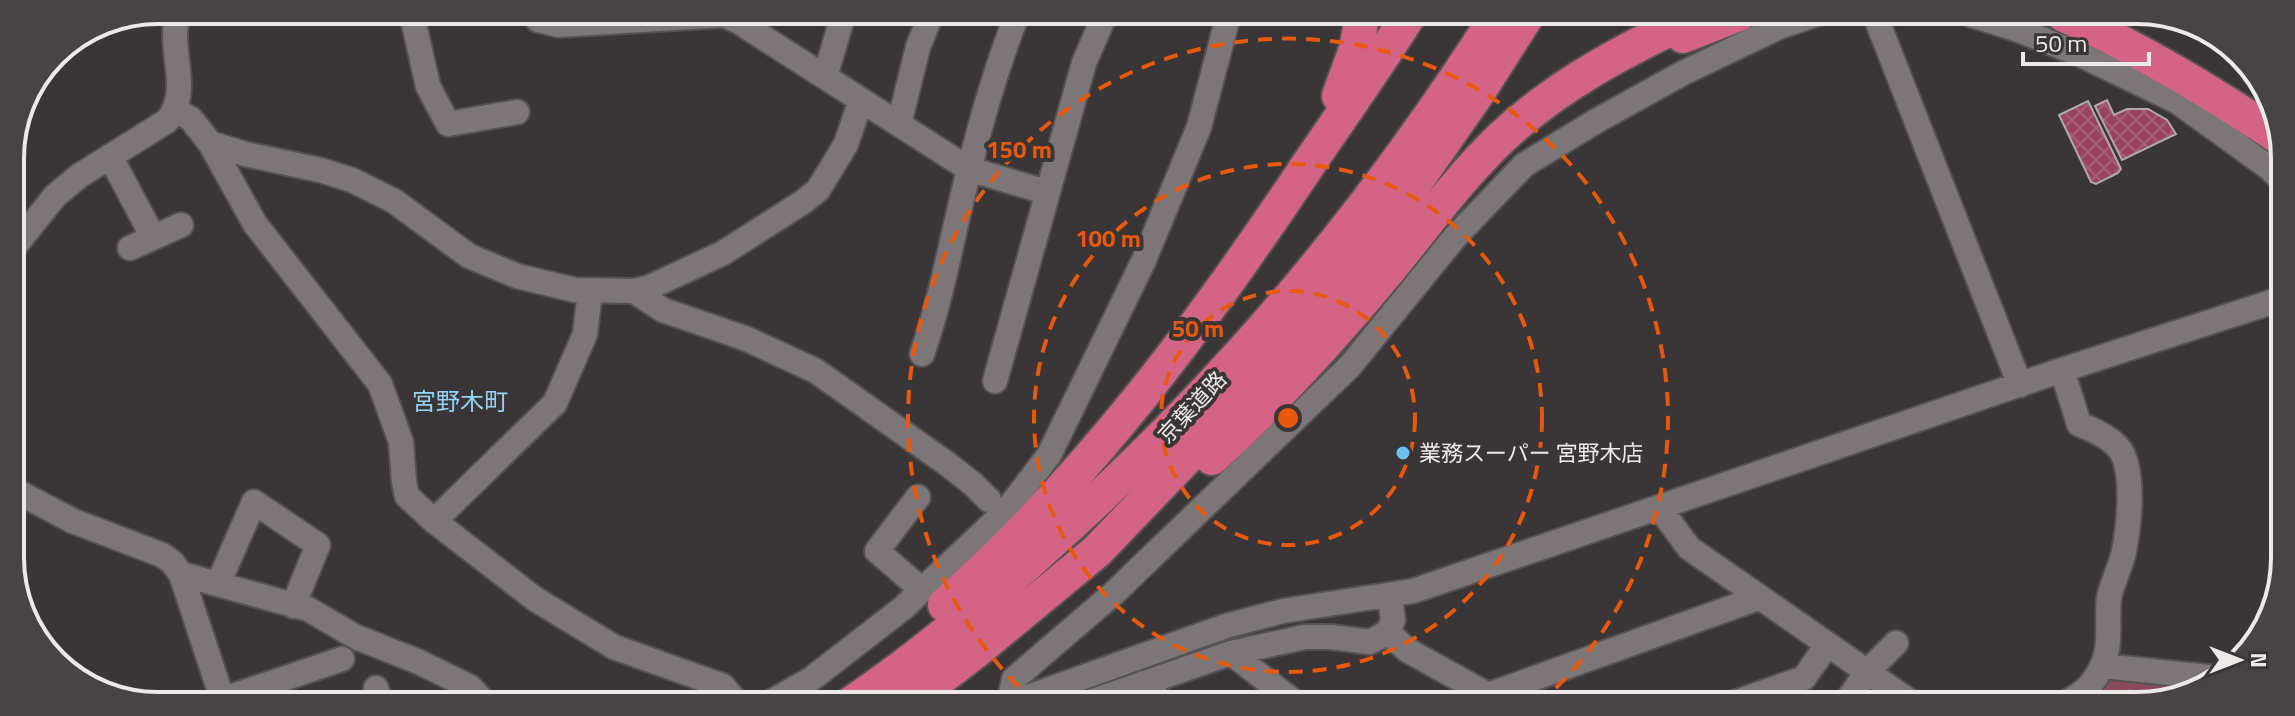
<svg xmlns="http://www.w3.org/2000/svg" width="2295" height="716" font-family="'Titillium Web','Noto Sans JP',sans-serif">
<style>
.forest{fill:url(#forest-crowns)}
.building{fill:url(#building-cross-hatch);stroke:#afa9ab;stroke-width:2}
.lines{fill:none;stroke-linecap:round;stroke-linejoin:round}
.minor-casing{stroke:#565152;stroke-width:28}
.highway-casing{stroke:#565152;stroke-width:38}
.minor{stroke:#7c7678;stroke-width:24}
.highway{stroke:#d36486;stroke-width:34}
.ring{fill:none;stroke:#e8590c;stroke-width:4;stroke-dasharray:14 10}
.poi-dot{fill:#69c3f1;stroke:#3a3536;stroke-width:3}
.labels{text-anchor:middle;stroke-width:8;stroke-linejoin:round;paint-order:stroke}
.street-label{font-size:22px;fill:#ece9e9;stroke:#3a3536}
.poi-label{font-size:22px;fill:#ece9e9;stroke:#3a3536;text-anchor:start}
.neighbourhood-label{font-size:24px;fill:#93d3f5;stroke:#3a3536}
.rim{fill:none;stroke:#ece9e9;stroke-width:4}
.centre{fill:#e8590c;stroke:#3a3536;stroke-width:4}
.ring-label{font-size:24px;text-anchor:middle;font-weight:bold;fill:#e8590c;stroke:#3a3536;stroke-width:8;stroke-linejoin:round;paint-order:stroke}
</style>
<defs>
<pattern id="forest-crowns" width="20" height="18" patternUnits="userSpaceOnUse" patternTransform="scale(2)"><rect width="20" height="18" fill="#894a5c"/><path d="M2 6a3 3 0 1 1 6 0M12 15a3 3 0 1 1 6 0" fill="none" stroke="#9a6473"/></pattern>
<pattern id="building-cross-hatch" width="8" height="8" patternUnits="userSpaceOnUse" patternTransform="scale(2)"><rect width="8" height="8" fill="#99445f"/><path d="M0 0l8 8M0 8l8-8" fill="none" stroke="#a75f76"/></pattern>
</defs>
<rect width="100%" height="100%" fill="#3a3536"/>
<path class="forest" d="M2106 670 2217 679 2147 706H2063Z"/>
<path class="building" d="M2107 100 2114 115 2127 109H2148L2167 120 2176 134 2122 160 2095 106Z
M2088 101 2121 169 2118 173 2096 184 2091 182 2059 115Z"/>
<g class="lines">
<defs>
<path id="minor" d="M411 11 428 86 448 124 517 112
M533 11 538 20 559 25 724 15 739 22 969 169 1046 192
M1876 14 1878 23 2020 385
M1972 15 2016 29 2079 54 2178 102 2268 167 2282 180
M825 77 844 12
M176 110 191 119 210 143 245 154 320 170 352 180 394 201 469 256 517 276 575 290 634 291 663 310 747 339 816 371 946 463 973 484 989 500
M899 124 918 47 932 12
M210 143 255 224 380 384 401 442 404 482 407 496 434 521 535 599 614 647 723 686 736 702
M110 156 153 237
M130 248 181 225
M11 251 55 196 79 176 167 121C188 96 175 66 175 35 175 27 177 18 179 10
M634 291 648 288 723 253 803 202 818 190 846 144 861 100
M922 354C943 294 953 231 969 170 982 117 998 63 1018 12
M995 381 1084 63 1106 12
M12 489 73 521 162 555 172 562 181 574 308 609 356 637 419 662 470 687 484 702
M918 497 877 551 922 590
M1659 507 1689 548 1915 705
M434 521 555 403 585 334 589 300 588 291
M181 574 223 701
M218 584 254 502 318 545 293 606
M1388 632 1407 650 1501 702
M1231 653 1297 704
M2102 666 2219 678
M1143 683 1163 703
M376 688 380 701
M1488 695 1758 598
M218 701 342 659
M771 702 810 680 903 608 1007 510 1049 455 1144 260 1199 127 1229 13
M1009 703 1014 679 1114 593 1350 366 1455 237 1524 165 1598 120 1683 73 1781 26 1817 14
M1011 703 1226 626 1283 611 1413 591 2062 370 2281 299
M1087 703 1231 653 1305 637H1331L1370 642 1388 632 1393 620 1390 596
M1728 705 1804 678 1827 645
M1844 705 1867 672 1896 643
M2060 705C2079 697 2091 688 2100 670 2113 646 2106 623 2109 598 2112 582 2121 567 2124 551 2129 525 2134 480 2123 455 2116 439 2093 430 2079 424L2062 370"/>
<path id="highway" d="M2064 15C2141 49 2212 93 2282 139
M1683 36 1739 14
M1339 96 1356 49 1363 13
M1212 458C1275 401 1333 337 1387 272 1424 227 1458 179 1501 138 1558 84 1630 47 1701 14
M945 605C1088 478 1202 324 1308 165 1342 115 1378 65 1410 13
M852 703C926 653 994 595 1059 535 1233 378 1373 211 1499 13
M908 703 976 651 1097 551 1191 453 1345 278 1405 197 1477 94 1528 14"/>
</defs>
<use href="#minor" class="minor-casing"/>
<use href="#highway" class="highway-casing"/>
<use href="#minor" class="minor"/>
<use href="#highway" class="highway"/>
</g>
<g class="ring">
<circle cx="1288" cy="418" r="127"/>
<circle cx="1288" cy="418" r="254"/>
<path d="M1036 703A380 380 0 1 1 1540 703"/>
</g>
<circle class="poi-dot" cx="1403" cy="453" r="8"/>
<g class="labels">
<g class="street-label">
<text transform="translate(1192 407) rotate(-47)" y="8">京葉道路</text>
</g>
<g class="poi-label">
<text x="1419" y="461">業務スーパー 宮野木店</text>
</g>
<g class="neighbourhood-label">
<text x="460" y="410">宮野木町</text>
</g>
</g>
<path d="M0 0H2295V716H0ZM158 24H2137A134 134 0 0 1 2271 158V558A134 134 0 0 1 2137 692H158A134 134 0 0 1 24 558V158A134 134 0 0 1 158 24Z" fill="#484344" fill-rule="evenodd"/>
<path class="rim" d="M158 24H2137A134 134 0 0 1 2271 158V558A134 134 0 0 1 2137 692H158A134 134 0 0 1 24 558V158A134 134 0 0 1 158 24Z"/>
<circle cx="1288" cy="418" r="12" class="centre"/>
<g class="ring-label">
<text x="1019" y="158">150 m</text>
<text x="1108" y="247">100 m</text>
<text x="1198" y="337">50 m</text>
</g>
<g transform="translate(2239 660) rotate(90)" stroke="#3a3536" stroke-width="6" paint-order="stroke">
<path d="M0-6L14 30L0 20L-14 30Z" fill="#ece9e9"/>
<text y="-12" font-size="22" font-weight="bold" text-anchor="middle" fill="#ece9e9">N</text>
</g>
<path d="M2023 52v12h126v-12" fill="none" stroke="#ece9e9" stroke-width="4"/>
<text x="2035" y="52" font-size="24" fill="#ece9e9" stroke="#3a3536" stroke-width="6" paint-order="stroke">50 m</text>
</svg>
